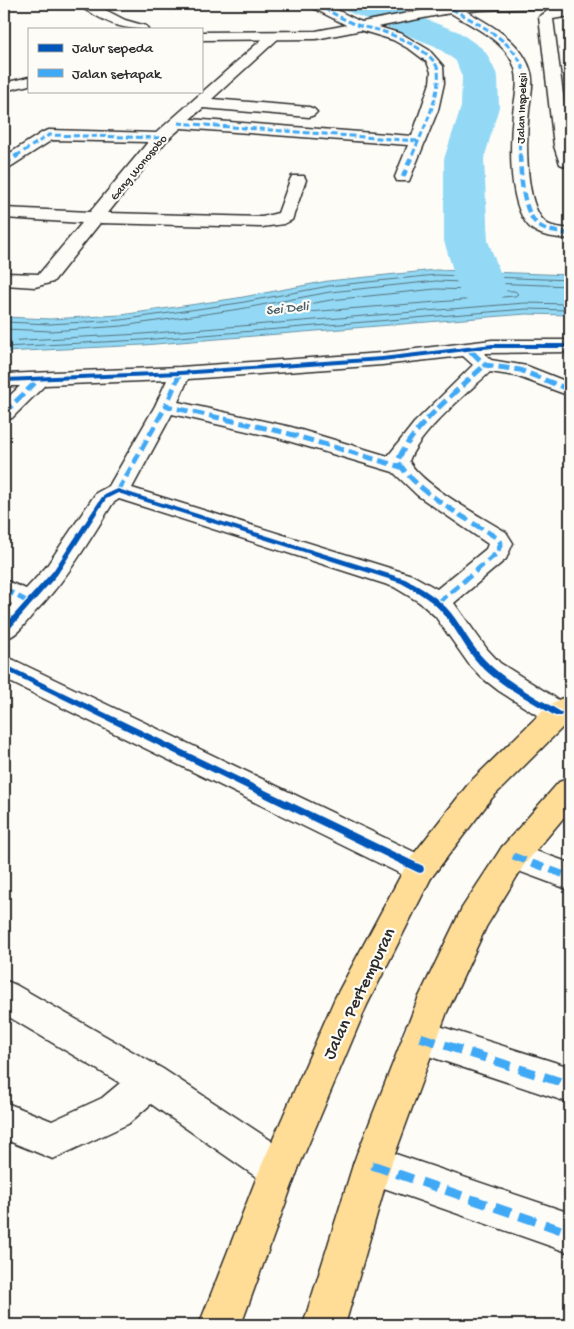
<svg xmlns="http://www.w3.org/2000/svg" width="574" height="1329" font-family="'Gochi Hand',sans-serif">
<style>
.water{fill:#93d9f5;stroke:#6993a4}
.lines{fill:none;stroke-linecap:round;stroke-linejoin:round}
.shore{stroke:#55717c;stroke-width:1}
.river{fill:#93d9f5;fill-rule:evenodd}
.minor-casing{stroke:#2b2b2b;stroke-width:3}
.secondary-casing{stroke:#2b2b2b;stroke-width:3}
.trunk-casing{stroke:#2b2b2b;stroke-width:3}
.minor{fill:#fdfcf7;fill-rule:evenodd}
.secondary{fill:#fdfcf7;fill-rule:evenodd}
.trunk{fill:#ffdd96;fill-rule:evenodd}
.quiet-far4{stroke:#3fa9f5;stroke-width:3;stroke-dasharray:6 3;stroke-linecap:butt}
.quiet-far3{stroke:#3fa9f5;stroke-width:4.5;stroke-dasharray:8 4.5;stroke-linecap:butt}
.quiet-far2{stroke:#3fa9f5;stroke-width:5;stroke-dasharray:11 5;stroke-linecap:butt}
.quiet-far1{stroke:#3fa9f5;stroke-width:7;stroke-dasharray:13 7;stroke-linecap:butt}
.quiet{stroke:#3fa9f5;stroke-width:9;stroke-dasharray:17 9;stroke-linecap:butt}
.cycleway-casing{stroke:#fdfcf7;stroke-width:3}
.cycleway{fill:#0057b8;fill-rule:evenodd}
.labels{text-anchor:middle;stroke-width:4.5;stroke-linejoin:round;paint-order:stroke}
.far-street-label{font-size:12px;fill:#2b2b2b;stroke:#fdfcf7}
.far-water-label{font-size:14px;font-style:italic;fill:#4a5f68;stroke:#fdfcf7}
.near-street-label{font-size:18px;fill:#2b2b2b;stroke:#fdfcf7}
</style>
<rect width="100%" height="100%" fill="#fdfcf7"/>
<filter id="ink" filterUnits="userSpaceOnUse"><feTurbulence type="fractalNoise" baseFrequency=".02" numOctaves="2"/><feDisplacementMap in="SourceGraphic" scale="10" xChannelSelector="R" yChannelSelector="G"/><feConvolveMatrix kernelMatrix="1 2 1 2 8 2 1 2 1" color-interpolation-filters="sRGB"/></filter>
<g filter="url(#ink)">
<path class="water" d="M436 270 570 275V315L526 314 143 345 4 352V317L50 319 121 315 238 298 328 281Z"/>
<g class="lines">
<path class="shore" d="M436 289 515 291 518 294 515 296 282 314 279 312 281 309 331 300Z
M4 322 50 324 121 320 239 303 329 286 436 275 570 280
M4 329 51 331 122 326 240 309 330 292 436 281 570 286
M4 341 142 334 525 303 570 304
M4 347 142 340 526 309 570 310"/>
<path class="river" d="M341 4H385L459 32 483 49 488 56 498 77 499 107 484 159 488 241 507 290 500 300 483 304 466 300 459 290 444 241V159L461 107 462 77 456 61 435 46 346 11Z"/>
<defs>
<path id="minor" d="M310 4H325L359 21 402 34 429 50 443 66 444 83 438 110 409 181H397L395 177 408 145 181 128 166 141 108 213 262 217 278 213 290 180 292 176H304L306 180 292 220 284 224 262 227 100 223 53 282 35 287 4 285V273L39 274 82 223 4 218V208L90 212 148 142 52 140 10 167 4 169V157L43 132 49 130 156 133 268 34 273 33 280 37 212 99 309 107 314 109 317 112 314 115 309 117 203 108 190 119 412 136 430 83 431 72 427 62 411 50 393 40 350 27 311 7Z
M413 4H434L447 7 449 4H462L460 8C486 22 520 39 530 69 535 82 530 97 529 111 526 137 524 203 545 222 551 228 562 227 570 229V239C559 238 543 237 533 230 507 210 510 143 513 113 515 95 521 78 512 61 500 38 470 25 449 12L444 14 414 7Z
M570 8V16L553 19 570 147V168L560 164 554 146 539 17 549 10Z
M29 77V85L4 91V83Z
M492 340H570V352L484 353 491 360 527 366 570 383V396L516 376 490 372C467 393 419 433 409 461 422 485 481 517 506 532L513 543 506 559 454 603 487 649 500 663 568 706 570 710 568 722 558 725 548 722 499 691 481 677 468 663 435 616 419 602 394 587 119 499 113 503C89 541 66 581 35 612 25 623 18 636 4 639V613L12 604 4 600V580L26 589 46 567 96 493 109 486 155 406 167 380 45 385 12 418 4 420V401L20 386H4V374L180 367 382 353ZM463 356 473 365 414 423 388 456 291 427 178 402 188 379 382 365ZM172 414 278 438 393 472 417 495 488 544 486 549 437 589 412 575 132 488Z
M4 657 14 660 431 860 436 869 431 878 420 882 409 878 4 679Z
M513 843 570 863V890L502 865 497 856 502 847Z
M4 980 16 985 163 1069 293 1155 298 1169 293 1183 279 1188 265 1183 151 1104 128 1124 53 1159 4 1139V1102L52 1121 102 1098 120 1083 4 1014Z
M420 1020 570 1067V1103L407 1049 402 1037 407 1025Z
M372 1146 570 1213V1253L358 1179 353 1165 358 1151Z"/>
<path id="secondary" d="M79 4H94L125 20 146 26 148 29C115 29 108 22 80 7Z
M465 4H556L550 8 480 10 444 14 316 39 201 40V32L316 31 444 6Z"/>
<path id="trunk" d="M570 696V720L492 798 431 878 367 1005 298 1169 241 1325H199L260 1169 335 998 409 860 470 782 548 706 560 699Z
M570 778V810L524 865 486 927 447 1012 391 1165 345 1325H303L353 1165 418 999 462 908 502 847 559 782Z"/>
</defs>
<use href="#minor" class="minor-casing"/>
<use href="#secondary" class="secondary-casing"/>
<use href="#trunk" class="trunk-casing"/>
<use href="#minor" class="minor"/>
<use href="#secondary" class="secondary"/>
<use href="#trunk" class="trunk"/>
<path class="quiet-far4" d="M316 4C329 11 341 18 354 24 364 28 374 28 384 32 399 37 436 53 438 71 441 96 421 134 412 156
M452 9C478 24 523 44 525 79 525 89 523 99 521 109 519 125 519 141 520 156
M178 123 417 141
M16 156 49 135 160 138"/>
<path class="quiet-far3" d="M520 155C521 175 522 218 543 228 551 232 561 232 570 234
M4 164 18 155
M403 177 412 155
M467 348 473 354"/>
<path class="quiet-far2" d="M472 352 485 365 520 370 570 390
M180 373 166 406 283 432 401 467
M4 413 39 379
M118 491 166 406
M4 589 30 603
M438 603 497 553 501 543 497 538C469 520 413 490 398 461 409 430 460 388 485 365"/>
<path class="quiet-far1" d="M513 856 570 877"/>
<path class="quiet" d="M420 1037 570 1085
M372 1165 570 1233"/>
<defs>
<path id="cycleway" d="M492 344H570V348H492L382 361 180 375 4 382V378L180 371 382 357Z
M118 489 405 579C422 588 439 598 451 613 463 628 471 646 485 660 506 682 535 696 561 712L562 714 561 716H555C530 700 500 686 479 664 466 650 458 632 446 617 434 601 418 592 401 583L118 493 106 499 57 575 7 632H4V626L53 571 102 497 108 493Z
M4 664 423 866 424 869 423 872 420 873 417 872 4 670Z"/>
</defs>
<use href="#cycleway" class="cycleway-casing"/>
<use href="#cycleway" class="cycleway"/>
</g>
</g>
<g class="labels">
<g class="far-street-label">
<text transform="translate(521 108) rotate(-88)" y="4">Jalan InspeksiI</text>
<text transform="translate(138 167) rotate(-50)" y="4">Gang Wonosobo</text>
</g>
<g class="far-water-label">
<text transform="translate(287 307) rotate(-6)" y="5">Sei Deli</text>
</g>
<g class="near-street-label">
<text transform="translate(358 993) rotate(-64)" y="6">Jalan Pertempuran</text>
</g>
</g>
<rect width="574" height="1329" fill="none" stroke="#fdfcf7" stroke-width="20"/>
<rect x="10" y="10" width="554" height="1309" fill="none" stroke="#2b2b2b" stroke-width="2" filter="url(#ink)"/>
<rect x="28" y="28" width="175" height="65" fill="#fdfcf7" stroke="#a9a8a5"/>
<rect x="38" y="44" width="25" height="8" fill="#0057b8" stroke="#a9a8a5"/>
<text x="72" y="52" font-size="15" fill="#2b2b2b">Jalur sepeda</text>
<rect x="38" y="69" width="25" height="8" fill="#3fa9f5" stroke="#a9a8a5"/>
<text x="72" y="78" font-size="15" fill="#2b2b2b">Jalan setapak</text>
</svg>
